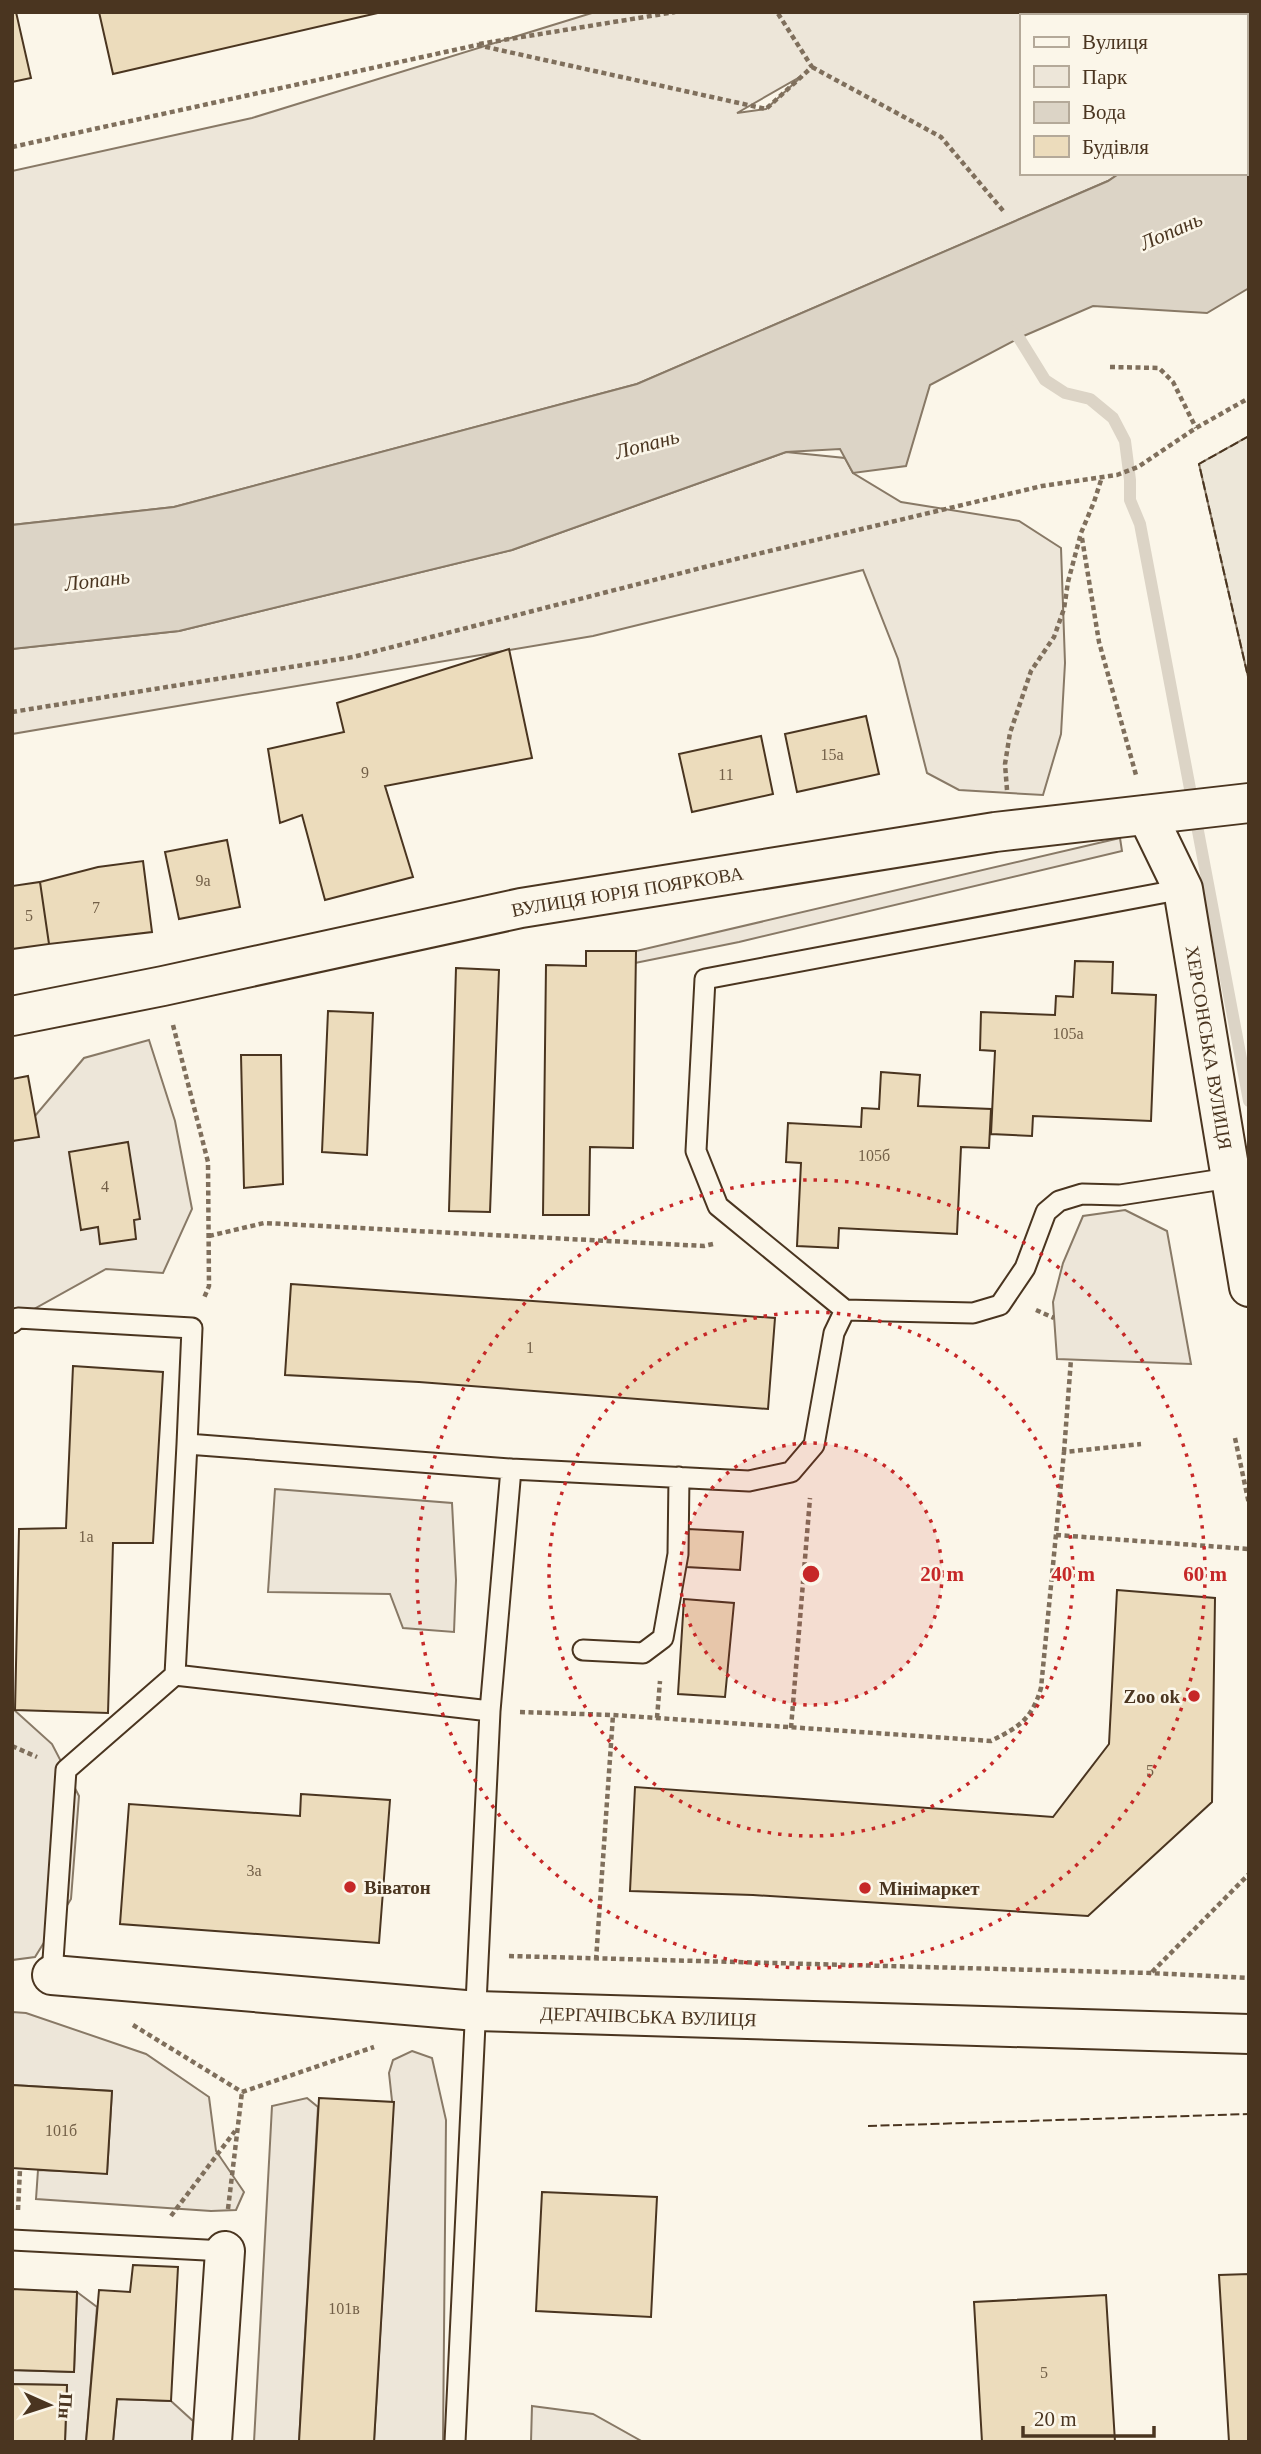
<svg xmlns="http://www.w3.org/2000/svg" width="1261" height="2454" font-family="Georgia,serif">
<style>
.green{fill:#ede6d9;stroke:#887966;stroke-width:2;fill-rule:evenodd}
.parking{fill:#ede7d9;stroke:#887966;stroke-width:2}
.water{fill:#dcd4c6;stroke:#887966;stroke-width:2}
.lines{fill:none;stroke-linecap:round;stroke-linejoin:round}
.stream{stroke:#dcd4c6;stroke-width:12}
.building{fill:#ecdcbc;stroke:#4a3520;stroke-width:2}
.service-casing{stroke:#4a3520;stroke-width:23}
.minor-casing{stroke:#4a3520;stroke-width:42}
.path{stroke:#7f6f5c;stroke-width:4.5;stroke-dasharray:5 3.5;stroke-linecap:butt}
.service{stroke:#fbf6e9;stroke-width:19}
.minor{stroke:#fbf6e9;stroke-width:38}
.fence{stroke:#4a3520;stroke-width:2;stroke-dasharray:9 3.5;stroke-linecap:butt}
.ring{fill:none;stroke:#c62828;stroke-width:3.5;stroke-dasharray:3.5 7}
.poi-dot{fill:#c62828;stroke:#fbf6e9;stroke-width:2.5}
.labels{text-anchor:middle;stroke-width:5;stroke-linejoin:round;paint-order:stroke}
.number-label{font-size:16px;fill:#725f47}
.street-label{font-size:19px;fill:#4a3520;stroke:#fbf6e9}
.poi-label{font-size:19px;font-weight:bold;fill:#4a3520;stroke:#fbf6e9;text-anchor:start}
.water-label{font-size:21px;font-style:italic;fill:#4a3520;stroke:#fbf6e9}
.centre{fill:#c62828;stroke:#fbf6e9;stroke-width:3.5}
.ring-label{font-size:21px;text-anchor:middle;font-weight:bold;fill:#c62828;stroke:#fbf6e9;stroke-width:5;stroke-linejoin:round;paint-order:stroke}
</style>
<rect width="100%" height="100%" fill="#fbf6e9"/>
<path class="green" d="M595 12H1249V92L1245 94V16H1021V173H1120L1108 181 637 384 174 507 12 525V171L252 118ZM801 77 766 109 737 113 800 77Z
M786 452 845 458 853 473 901 502 1019 521 1061 548 1065 663 1061 734 1043 795 959 790 927 773 898 659 863 570 593 636 12 734V649L179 631 512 550Z
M1120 838 1122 851 739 942 635 963 636 951Z
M149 1040 175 1121 192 1209 163 1273 106 1269 18 1318 12 1331V1143L84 1058Z
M1125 1210 1167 1231 1191 1364 1057 1359 1053 1302 1063 1263 1083 1216Z
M275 1489 452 1503 456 1580 454 1632 403 1628 390 1594 268 1592Z
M12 1708 52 1744 79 1796 71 1899 35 1957 12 1960Z
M12 2012 26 2013 146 2054 209 2097 216 2151 244 2192 236 2210 211 2211 36 2199 38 2170 107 2173 112 2091 12 2085Z
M412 2051 432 2058 446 2120 443 2442H374L393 2110 389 2073 393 2060Z
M307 2098 318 2107 299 2442H254L272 2106Z
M77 2292 97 2307 86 2442H65L67 2385 12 2384V2370L74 2372Z
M117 2399 171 2401 193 2421 192 2442H113Z
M532 2406 593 2414 643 2442H531Z"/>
<path class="parking" d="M1249 436V681L1199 464Z"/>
<path class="water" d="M1249 92V288L1207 313 1093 306 1019 338 930 385 906 466 853 473 840 449 786 452 512 550 179 631 12 649V525L174 507 637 384 1108 181 1120 173H1245V94Z"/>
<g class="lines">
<path class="stream" d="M1007 328 1019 338 1045 380 1065 393 1090 399 1113 418 1125 441 1130 480V500L1140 524 1249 1101"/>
</g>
<path class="building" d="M12 12H16L31 78 12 82Z
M99 12H382L113 74Z
M509 649 532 758 385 786 413 877 325 900 302 815 280 823 268 749 344 732 337 703Z
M866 716 879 774 797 792 785 734Z
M761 736 773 794 692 812 679 754Z
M227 840 240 907 179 919 165 852Z
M143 861 152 932 49 944 40 882 98 867Z
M40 882 49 944 12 949V886Z
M586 951H636L633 1148 590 1147 589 1215H543L546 965 586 966Z
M1075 961 1113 962 1112 993 1156 995 1151 1121 1033 1116 1032 1136 991 1134 995 1051 980 1050 981 1012 1055 1015 1056 996 1073 997Z
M456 968 499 970 490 1212 449 1211Z
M328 1011 373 1013 367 1155 322 1152Z
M241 1055H281L283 1184 244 1188Z
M881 1072 920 1075 918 1106 991 1109 989 1148 961 1147 957 1234 839 1228 838 1248 797 1246 801 1163 786 1162 788 1123 861 1127 862 1108 879 1109Z
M28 1076 39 1137 12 1141V1079Z
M128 1142 140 1219 134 1220 136 1239 100 1244 98 1227 81 1230 69 1152Z
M291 1284 775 1318 768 1409 419 1382 285 1375Z
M73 1366 163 1372 153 1543H113L108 1713 15 1710 19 1529 66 1528Z
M688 1529 743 1532 740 1570 686 1567Z
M1117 1590 1215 1598 1212 1802 1088 1916 753 1895 630 1891 635 1787 1053 1817 1109 1744Z
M684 1599 734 1603 725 1697 678 1694Z
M301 1794 390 1800 379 1943 120 1924 129 1804 300 1816Z
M12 2085 112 2091 107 2174 12 2168Z
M319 2098 394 2102 374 2442H299Z
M542 2192 657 2197 651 2317 536 2311Z
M133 2265 178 2267 171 2401 117 2399 113 2442H86L99 2290 130 2292Z
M1249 2274V2442H1229L1219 2275Z
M12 2289 77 2292 74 2372 12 2370Z
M1106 2295 1115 2442H982L974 2302Z
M12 2384 67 2385 65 2442H12Z"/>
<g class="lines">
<defs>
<path id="service" d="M845 1310 718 1206 696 1151 705 979 1183 889
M12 1323 18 1318 192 1328 187 1444
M583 1650 643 1653 663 1638 678 1554 679 1477
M175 1675 187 1444 511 1469 749 1481 791 1472 814 1445 834 1333 845 1310 973 1313 1000 1305 1025 1268 1046 1212 1059 1201 1082 1194 1120 1195 1236 1177
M52 1975 66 1770 175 1675 490 1711
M12 2240 225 2251
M455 2442 490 1711 511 1469"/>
<g id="minor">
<path id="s1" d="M1147 815 1183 889 1249 1287"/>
<path id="s2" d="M12 1016 163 986 521 908 995 832 1249 803"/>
<path id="s3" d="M52 1975 477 2011 1249 2034"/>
<path d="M212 2442 225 2251"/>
</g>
</defs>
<use href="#service" class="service-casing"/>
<use href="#minor" class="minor-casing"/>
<path class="path" d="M479 44 675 12
M812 67 941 137 1005 213
M12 147 477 45 766 109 812 67 777 12
M1110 367 1159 368 1173 382 1196 428
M1082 538 1099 642 1136 775
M12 712 353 657 736 559 1042 486 1117 475 1138 467 1196 428 1249 398
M1007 790 1005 764 1010 733 1031 671 1054 637 1064 609 1068 582 1081 533 1094 502 1102 477
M173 1025 208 1162 209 1286 204 1298
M209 1236 264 1223 704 1246 713 1244
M1036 1310 1054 1318
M1235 1438 1249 1504
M1064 1452 1071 1359
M1056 1535 1249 1549
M520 1712 613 1715 991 1741C1019 1727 1032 1719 1041 1688L1064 1452 1141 1444
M657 1718 660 1681
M791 1728 810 1498
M12 1746 37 1757
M509 1956 1151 1973 1249 1978
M596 1960 613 1715
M1152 1972 1249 1874
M133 2025 242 2092
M242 2092 374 2047
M228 2209 242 2092
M18 2210 20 2169
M171 2216 235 2131"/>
<use href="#service" class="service"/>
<use href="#minor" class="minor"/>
<path class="fence" d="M1249 436 1199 464 1249 681
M868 2126 1249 2114"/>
</g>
<circle cx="811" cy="1574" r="131" fill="#c62828" fill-opacity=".12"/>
<g class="ring">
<circle cx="811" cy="1574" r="131"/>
<circle cx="811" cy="1574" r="262"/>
<circle cx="811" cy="1574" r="394"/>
</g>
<g class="poi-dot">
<circle cx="1194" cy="1696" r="7"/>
<circle cx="350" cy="1887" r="7"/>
<circle cx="865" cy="1888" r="7"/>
</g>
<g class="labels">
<g class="number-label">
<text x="832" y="760">15а</text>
<text x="365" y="778">9</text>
<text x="726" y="780">11</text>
<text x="203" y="886">9а</text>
<text x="96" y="913">7</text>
<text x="29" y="921">5</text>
<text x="1068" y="1039">105а</text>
<text x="874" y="1161">105б</text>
<text x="105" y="1192">4</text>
<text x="530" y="1353">1</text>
<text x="86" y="1542">1а</text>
<text x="1150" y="1776">5</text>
<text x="254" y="1876">3а</text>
<text x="61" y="2136">101б</text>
<text x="344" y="2314">101в</text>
<text x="1044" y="2378">5</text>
</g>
<g class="street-label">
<text dy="7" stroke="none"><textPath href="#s2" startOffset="628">ВУЛИЦЯ ЮРІЯ ПОЯРКОВА</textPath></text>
<text dy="7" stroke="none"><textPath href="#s1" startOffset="243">ХЕРСОНСЬКА ВУЛИЦЯ</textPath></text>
<text dy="7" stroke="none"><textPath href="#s3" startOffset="598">ДЕРГАЧІВСЬКА ВУЛИЦЯ</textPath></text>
</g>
<g class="poi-label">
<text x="1180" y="1703" text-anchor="end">Zoo ok</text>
<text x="364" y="1894">Віватон</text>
<text x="879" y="1895">Мінімаркет</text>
</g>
<g class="water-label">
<text transform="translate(1171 231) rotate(-24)" y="7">Лопань</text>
<text transform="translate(647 444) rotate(-15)" y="7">Лопань</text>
<text transform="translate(97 580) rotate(-7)" y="7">Лопань</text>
</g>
</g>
<circle cx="811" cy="1574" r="10" class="centre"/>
<g class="ring-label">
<text x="942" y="1581">20 m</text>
<text x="1073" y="1581">40 m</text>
<text x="1205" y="1581">60 m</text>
</g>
<rect width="1261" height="2454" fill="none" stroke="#4a3520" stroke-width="28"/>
<rect x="1020" y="14" width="228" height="161" fill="#fbf6e9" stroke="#b4a999" stroke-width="2"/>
<rect x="1034" y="37" width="35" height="10" fill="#fbf6e9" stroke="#b4a999" stroke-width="2"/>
<text x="1082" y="49" font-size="21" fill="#4a3520">Вулиця</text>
<rect x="1034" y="66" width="35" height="21" fill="#ede6d9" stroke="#b4a999" stroke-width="2"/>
<text x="1082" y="84" font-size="21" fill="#4a3520">Парк</text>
<rect x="1034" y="102" width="35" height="21" fill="#dcd4c6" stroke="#b4a999" stroke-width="2"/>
<text x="1082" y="119" font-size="21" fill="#4a3520">Вода</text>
<rect x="1034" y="136" width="35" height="21" fill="#ecdcbc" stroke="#b4a999" stroke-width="2"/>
<text x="1082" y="154" font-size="21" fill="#4a3520">Будівля</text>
<g transform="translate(49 2405) rotate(93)" stroke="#fbf6e9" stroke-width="5" paint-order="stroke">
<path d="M0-5L12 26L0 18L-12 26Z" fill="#4a3520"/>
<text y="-10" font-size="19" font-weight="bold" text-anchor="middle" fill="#4a3520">Пн</text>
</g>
<path d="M1023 2426v10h131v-10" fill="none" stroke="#4a3520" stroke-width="3.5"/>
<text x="1034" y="2426" font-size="21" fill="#4a3520" stroke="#fbf6e9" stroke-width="5" paint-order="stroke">20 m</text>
</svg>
